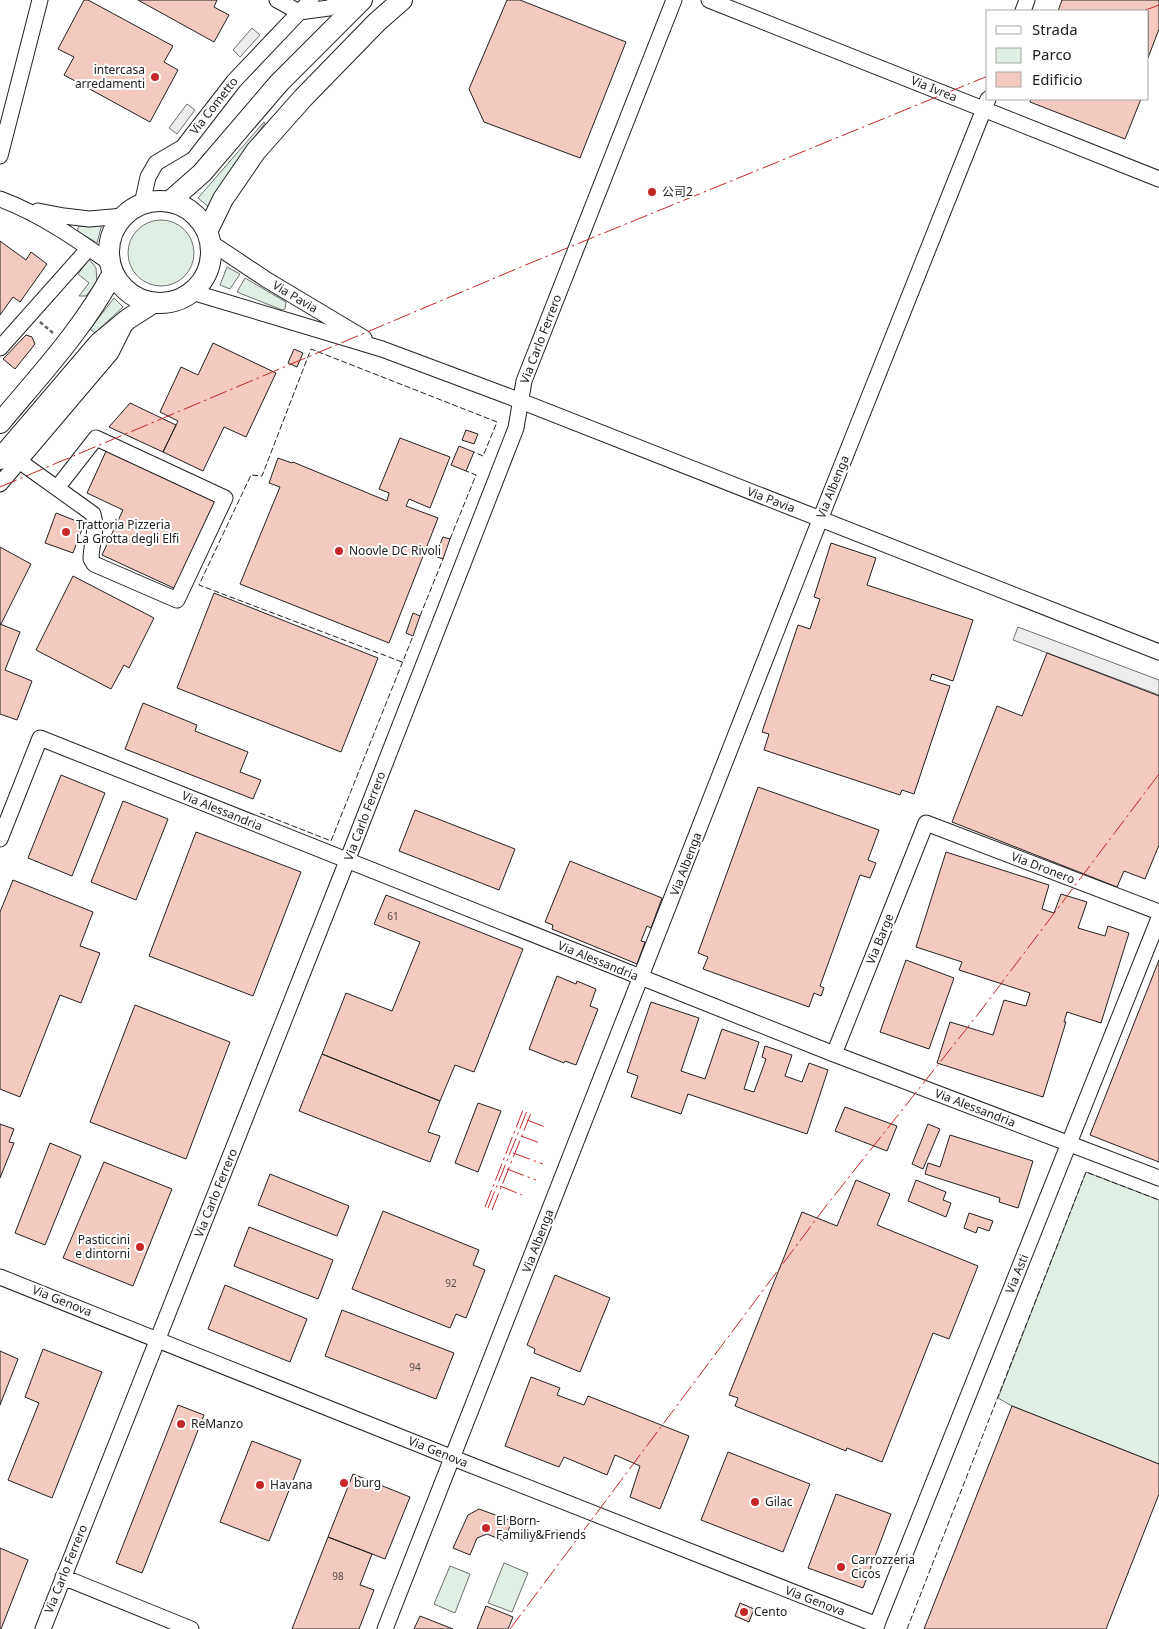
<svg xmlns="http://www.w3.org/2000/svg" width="1159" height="1629" font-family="'Noto Sans','Noto Sans SC',sans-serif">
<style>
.green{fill:#e0efe3;stroke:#6f6f6f}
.parking{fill:#ededed;stroke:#6f6f6f}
.building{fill:#f3c9c0;stroke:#222}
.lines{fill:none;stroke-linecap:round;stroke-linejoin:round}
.minor-casing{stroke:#222;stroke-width:17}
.major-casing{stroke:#222;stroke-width:22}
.path{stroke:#646464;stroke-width:2.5;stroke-dasharray:4 2.5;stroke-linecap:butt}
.minor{stroke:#fff;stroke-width:15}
.major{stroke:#fff;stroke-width:20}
.fence{stroke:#222;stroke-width:1;stroke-dasharray:6 2.5;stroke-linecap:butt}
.power{stroke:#c62828;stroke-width:1;stroke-dasharray:18 4 2.5 4;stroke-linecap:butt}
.poi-dot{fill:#c62828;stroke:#fff;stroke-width:2}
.labels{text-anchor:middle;stroke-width:4;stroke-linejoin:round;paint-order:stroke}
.number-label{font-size:10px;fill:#564c4a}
.poi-label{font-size:12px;fill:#222;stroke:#fff;text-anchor:start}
.street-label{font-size:12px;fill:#222;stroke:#fff}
</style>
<rect width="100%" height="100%" fill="#fff"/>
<path class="green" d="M264 122 265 123 228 175 209 207 198 198Z
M128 253a33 33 0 1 1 66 0a33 33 0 1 1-66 0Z
M102 224 97 243 77 231 79 226Z
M89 259 96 268 97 282 86 296H79L89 283 78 274Z
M227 267 240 274 230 289 220 285Z
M245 278 286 302 285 309 282 310 237 292Z
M114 298 123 307 95 333 90 329Z
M1086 1172 1159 1200V1464L1012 1406 998 1398Z
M504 1563 528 1573 512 1612 488 1603Z
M450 1566 470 1574 455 1613 434 1604Z"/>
<path class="parking" d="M252 28 260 35 240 57 233 50Z
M187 104 195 110 177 134 169 128Z
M1018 627 1159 680V695L1013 640Z"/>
<path class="building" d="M84 0H88L173 46 164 62 178 70 150 122 64 75 74 57 58 49Z
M138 0H217L214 7 229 15 214 42Z
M507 0H520L626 42 580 158 484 122 469 89Z
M1062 0H1159V29L1148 58V11H1058Z
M1031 99H1141L1125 139 1030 102Z
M0 241 26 260 31 252 47 264 20 302 13 297 0 315Z
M26 335 32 337 35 344 15 369 3 359Z
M213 343 276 373 246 437 224 427 203 471 163 452 178 421 160 412 181 367 198 375Z
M294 349 303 353 297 367 288 363Z
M130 403 176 425 163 452 109 427Z
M466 430 478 434 474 444 462 440Z
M400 438 450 457 430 508 409 499 406 506 438 518 389 643 240 584 280 487 269 483 278 458 292 463 293 462 387 501 389 493 379 489Z
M459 446 474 452 466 471 451 465Z
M107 449 220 501 178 590 102 555 123 510 87 493Z
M56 513 84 524 73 553 45 543Z
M443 537 450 539 443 559 435 556Z
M831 543 876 558 867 585 973 620 953 681 932 674 930 680 950 686 914 794 902 790 900 795 764 750 769 734 762 732 798 625 810 629 820 599 814 597Z
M0 547 31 564 1 624H0Z
M73 576 154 618 129 668 124 665 111 689 36 650Z
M214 593 378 658 341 752 177 688Z
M413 613 420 616 413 636 406 633Z
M0 624 20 632 5 670 32 681 17 720 0 714Z
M1047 653 1159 696V845L1145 879 1124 871 1117 887 952 822 997 706 1022 716Z
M143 703 197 725 195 731 248 752 240 772 261 780 253 799 125 749Z
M61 775 105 793 72 876 28 858Z
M758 787 879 830 868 860 876 863 870 878 860 875 820 986 824 988 821 996 814 993 809 1007 703 969 708 957 698 953Z
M123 801 168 819 136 900 91 882Z
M415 810 515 849 499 890 399 851Z
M196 832 301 872 253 996 149 956Z
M946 852 1049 885 1042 909 1054 913 1061 894 1087 902 1078 928 1105 936 1108 926 1129 933 1101 1023 1067 1012 1064 1022H1066L1043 1097 937 1063 950 1022 993 1035 1004 1000 1026 1006 1030 993 959 970 962 962 916 947Z
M570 861 662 898 651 928 647 926 641 941 645 942 637 964 552 929 553 925 545 922Z
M13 880 93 912 80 946 100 953 81 1003 60 995 20 1097 0 1089V912Z
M386 895 523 949 474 1072 455 1065 440 1101 322 1054 346 993 392 1011 420 942 374 924Z
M906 960 954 978 929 1049 880 1032Z
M1159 960V1162L1090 1135Z
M557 976 576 984 577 981 596 989 590 1006 598 1009 576 1065 565 1061 564 1063 529 1049Z
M651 1002 699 1018 681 1071 705 1079 722 1029 759 1042 744 1089 754 1092 766 1059 762 1057 765 1046 792 1055 785 1076 802 1082 809 1063 828 1070 807 1134 688 1094 681 1114 631 1097 638 1076 627 1072Z
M135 1005 230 1042 186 1159 90 1122Z
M322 1054 440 1101 428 1132 440 1136 430 1162 299 1111Z
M478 1103 501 1111 478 1172 455 1163Z
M845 1107 897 1126 887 1151 835 1131Z
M0 1124 14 1129 9 1142 14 1143 0 1178Z
M928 1124 940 1129 923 1169 912 1164Z
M950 1135 1033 1161 1018 1208 999 1202 1000 1198 925 1174 928 1163 940 1167Z
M50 1143 81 1156 45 1245 15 1233Z
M104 1162 172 1189 133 1286 63 1258Z
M270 1174 349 1206 337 1236 258 1205Z
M856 1180 890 1194 877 1225 978 1266 949 1339 933 1333 882 1462 847 1448 846 1451 735 1406 738 1398 729 1395 802 1212 837 1226Z
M916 1180 946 1192 943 1200 951 1203 946 1217 908 1201Z
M383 1211 479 1250 473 1265 485 1270 466 1318 456 1314 450 1328 352 1289Z
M969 1213 993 1221 989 1231 978 1227 976 1233 964 1228Z
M249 1227 333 1260 318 1299 234 1266Z
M555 1275 610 1298 580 1372 534 1353 535 1349 527 1345Z
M225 1285 307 1319 290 1362 208 1329Z
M342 1310 454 1353 436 1399 325 1356Z
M43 1349 102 1372 52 1498 8 1480 39 1403 25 1397Z
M0 1351 18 1359 0 1405Z
M531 1377 560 1388 557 1395 584 1405 588 1396 689 1436 660 1509 630 1497 640 1466 615 1455 607 1475 564 1457 559 1467 505 1446Z
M178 1405 204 1415 142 1573 116 1563Z
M1012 1406 1159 1464V1494L1106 1629H924Z
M252 1441 301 1460 269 1541 220 1522Z
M728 1452 810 1484 783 1552 701 1520Z
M353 1474 410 1497 385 1559 328 1537Z
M836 1494 891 1514 863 1588 808 1568Z
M479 1509 512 1521 504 1541 487 1534 477 1538 470 1555 453 1548 468 1515Z
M328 1537 372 1554 360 1585 374 1590 359 1629H292Z
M0 1548 28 1560 1 1629H0Z
M740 1603 754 1609 749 1622 735 1616Z
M486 1606 513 1617 508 1629H477Z
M420 1616 453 1629H414Z"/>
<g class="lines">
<defs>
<path id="minor" d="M277 0 299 12 329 8 342 0
M709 0 1159 179
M1023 11 1027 0
M0 156 40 0
M0 199C40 214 75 238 110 263
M142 204 148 177 156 163 183 147 234 81 311 0
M38 211 64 216 89 219 124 216
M210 242 267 280 364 338
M192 292 382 349 505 395 1159 652
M0 348 89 248
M19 461 93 514C98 531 91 544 91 559L94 564 177 600 225 498 96 438 57 488
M0 484 111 353 125 325
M0 839 40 738 834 1054 1159 1178
M834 1054 926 823 1159 912
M0 1277 453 1458 877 1625
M63 1577 191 1629
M43 1629 347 861 516 428 524 381 674 0
M385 1629 825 507 988 99
M875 1629 1159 918"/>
<path id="major" d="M109 252a51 51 0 1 1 102 0a51 51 0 1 1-102 0Z
M169 202 202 173 279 83 362 0
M207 232 223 199 256 151 303 98 377 22 402 0
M0 423C40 375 84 328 113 273
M0 459 99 343 128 319 153 303"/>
</defs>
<use href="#minor" class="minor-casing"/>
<use href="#major" class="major-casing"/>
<path class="path" d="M40 322 53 333"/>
<use href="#minor" class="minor"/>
<use href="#major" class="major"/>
<path class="fence" d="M450 539 476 475 466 471
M420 616 443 559
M402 662 199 585 251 475 262 476 311 349 497 422 483 456 474 452
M260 813 331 841 413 636
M907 1629 1086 1172 1159 1200"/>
<path class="power" d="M1143 11 1159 5
M0 487 528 264 988 76
M527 1120 545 1127
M521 1136 540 1143
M513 1153 543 1164
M507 1169 536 1180
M500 1186 522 1195
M485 1207 523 1110
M488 1208 527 1111
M492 1210 531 1113
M510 1629 826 1206 979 1013 1159 774"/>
</g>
<g class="poi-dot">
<circle cx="155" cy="77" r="5"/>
<circle cx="652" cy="192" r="5"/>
<circle cx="66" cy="532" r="5"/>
<circle cx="339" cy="551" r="5"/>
<circle cx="140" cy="1247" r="5"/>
<circle cx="181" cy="1424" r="5"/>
<circle cx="344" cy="1483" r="5"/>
<circle cx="260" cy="1485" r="5"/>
<circle cx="755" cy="1502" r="5"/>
<circle cx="486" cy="1528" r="5"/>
<circle cx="841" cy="1567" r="5"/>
<circle cx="744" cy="1612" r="5"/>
</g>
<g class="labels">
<g class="number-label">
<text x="393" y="920">61</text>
<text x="451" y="1287">92</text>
<text x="415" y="1371">94</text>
<text x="338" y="1580">98</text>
</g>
<g class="poi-label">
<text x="145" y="74" text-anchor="end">intercasa<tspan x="145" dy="14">arredamenti</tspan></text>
<text x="662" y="196">公司2</text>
<text x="76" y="529">Trattoria Pizzeria<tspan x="76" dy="14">La Grotta degli Elfi</tspan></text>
<text x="349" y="555">Noovle DC Rivoli</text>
<text x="130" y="1244" text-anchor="end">Pasticcini<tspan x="130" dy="14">e dintorni</tspan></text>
<text x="191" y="1428">ReManzo</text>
<text x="354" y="1487">burg</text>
<text x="270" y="1489">Havana</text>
<text x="765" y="1506">Gilac</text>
<text x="496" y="1525">El Born-<tspan x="496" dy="14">Familiy&amp;Friends</tspan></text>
<text x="851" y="1564">Carrozzeria<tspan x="851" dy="14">Cicos</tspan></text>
<text x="754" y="1616">Cento</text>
</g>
<g class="street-label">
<text transform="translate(934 89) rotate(22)" y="4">Via Ivrea</text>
<text transform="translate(214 106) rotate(-52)" y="4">Via Cometto</text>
<text transform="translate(295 297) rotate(31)" y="4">Via Pavia</text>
<text transform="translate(541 339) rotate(-69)" y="4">Via Carlo Ferrero</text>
<text transform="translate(833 487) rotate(-68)" y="4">Via Albenga</text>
<text transform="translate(771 500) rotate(21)" y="4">Via Pavia</text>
<text transform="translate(222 811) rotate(22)" y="4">Via Alessandria</text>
<text transform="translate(365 816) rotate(-69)" y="4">Via Carlo Ferrero</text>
<text transform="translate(686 864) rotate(-69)" y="4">Via Albenga</text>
<text transform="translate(1043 868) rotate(21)" y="4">Via Dronero</text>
<text transform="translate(880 939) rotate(-68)" y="4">Via Barge</text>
<text transform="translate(598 961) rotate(22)" y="4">Via Alessandria</text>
<text transform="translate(975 1108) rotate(21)" y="4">Via Alessandria</text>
<text transform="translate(216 1193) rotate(-68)" y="4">Via Carlo Ferrero</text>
<text transform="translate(538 1241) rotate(-69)" y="4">Via Albenga</text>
<text transform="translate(1017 1274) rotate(-68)" y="4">Via Asti</text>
<text transform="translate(62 1301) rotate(22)" y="4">Via Genova</text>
<text transform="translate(438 1452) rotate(22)" y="4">Via Genova</text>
<text transform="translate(66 1569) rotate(-68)" y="4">Via Carlo Ferrero</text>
<text transform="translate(815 1601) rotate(21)" y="4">Via Genova</text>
</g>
</g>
<rect x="986" y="10" width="162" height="90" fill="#ffffff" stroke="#a7a7a7"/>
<rect x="996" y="26" width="25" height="8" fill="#ffffff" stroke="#a7a7a7"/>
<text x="1032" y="35" font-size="15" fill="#222222">Strada</text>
<rect x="996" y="48" width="25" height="15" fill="#e0efe3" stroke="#a7a7a7"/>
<text x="1032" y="60" font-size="15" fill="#222222">Parco</text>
<rect x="996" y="72" width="25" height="15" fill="#f3c9c0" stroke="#a7a7a7"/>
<text x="1032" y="85" font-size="15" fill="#222222">Edificio</text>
</svg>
